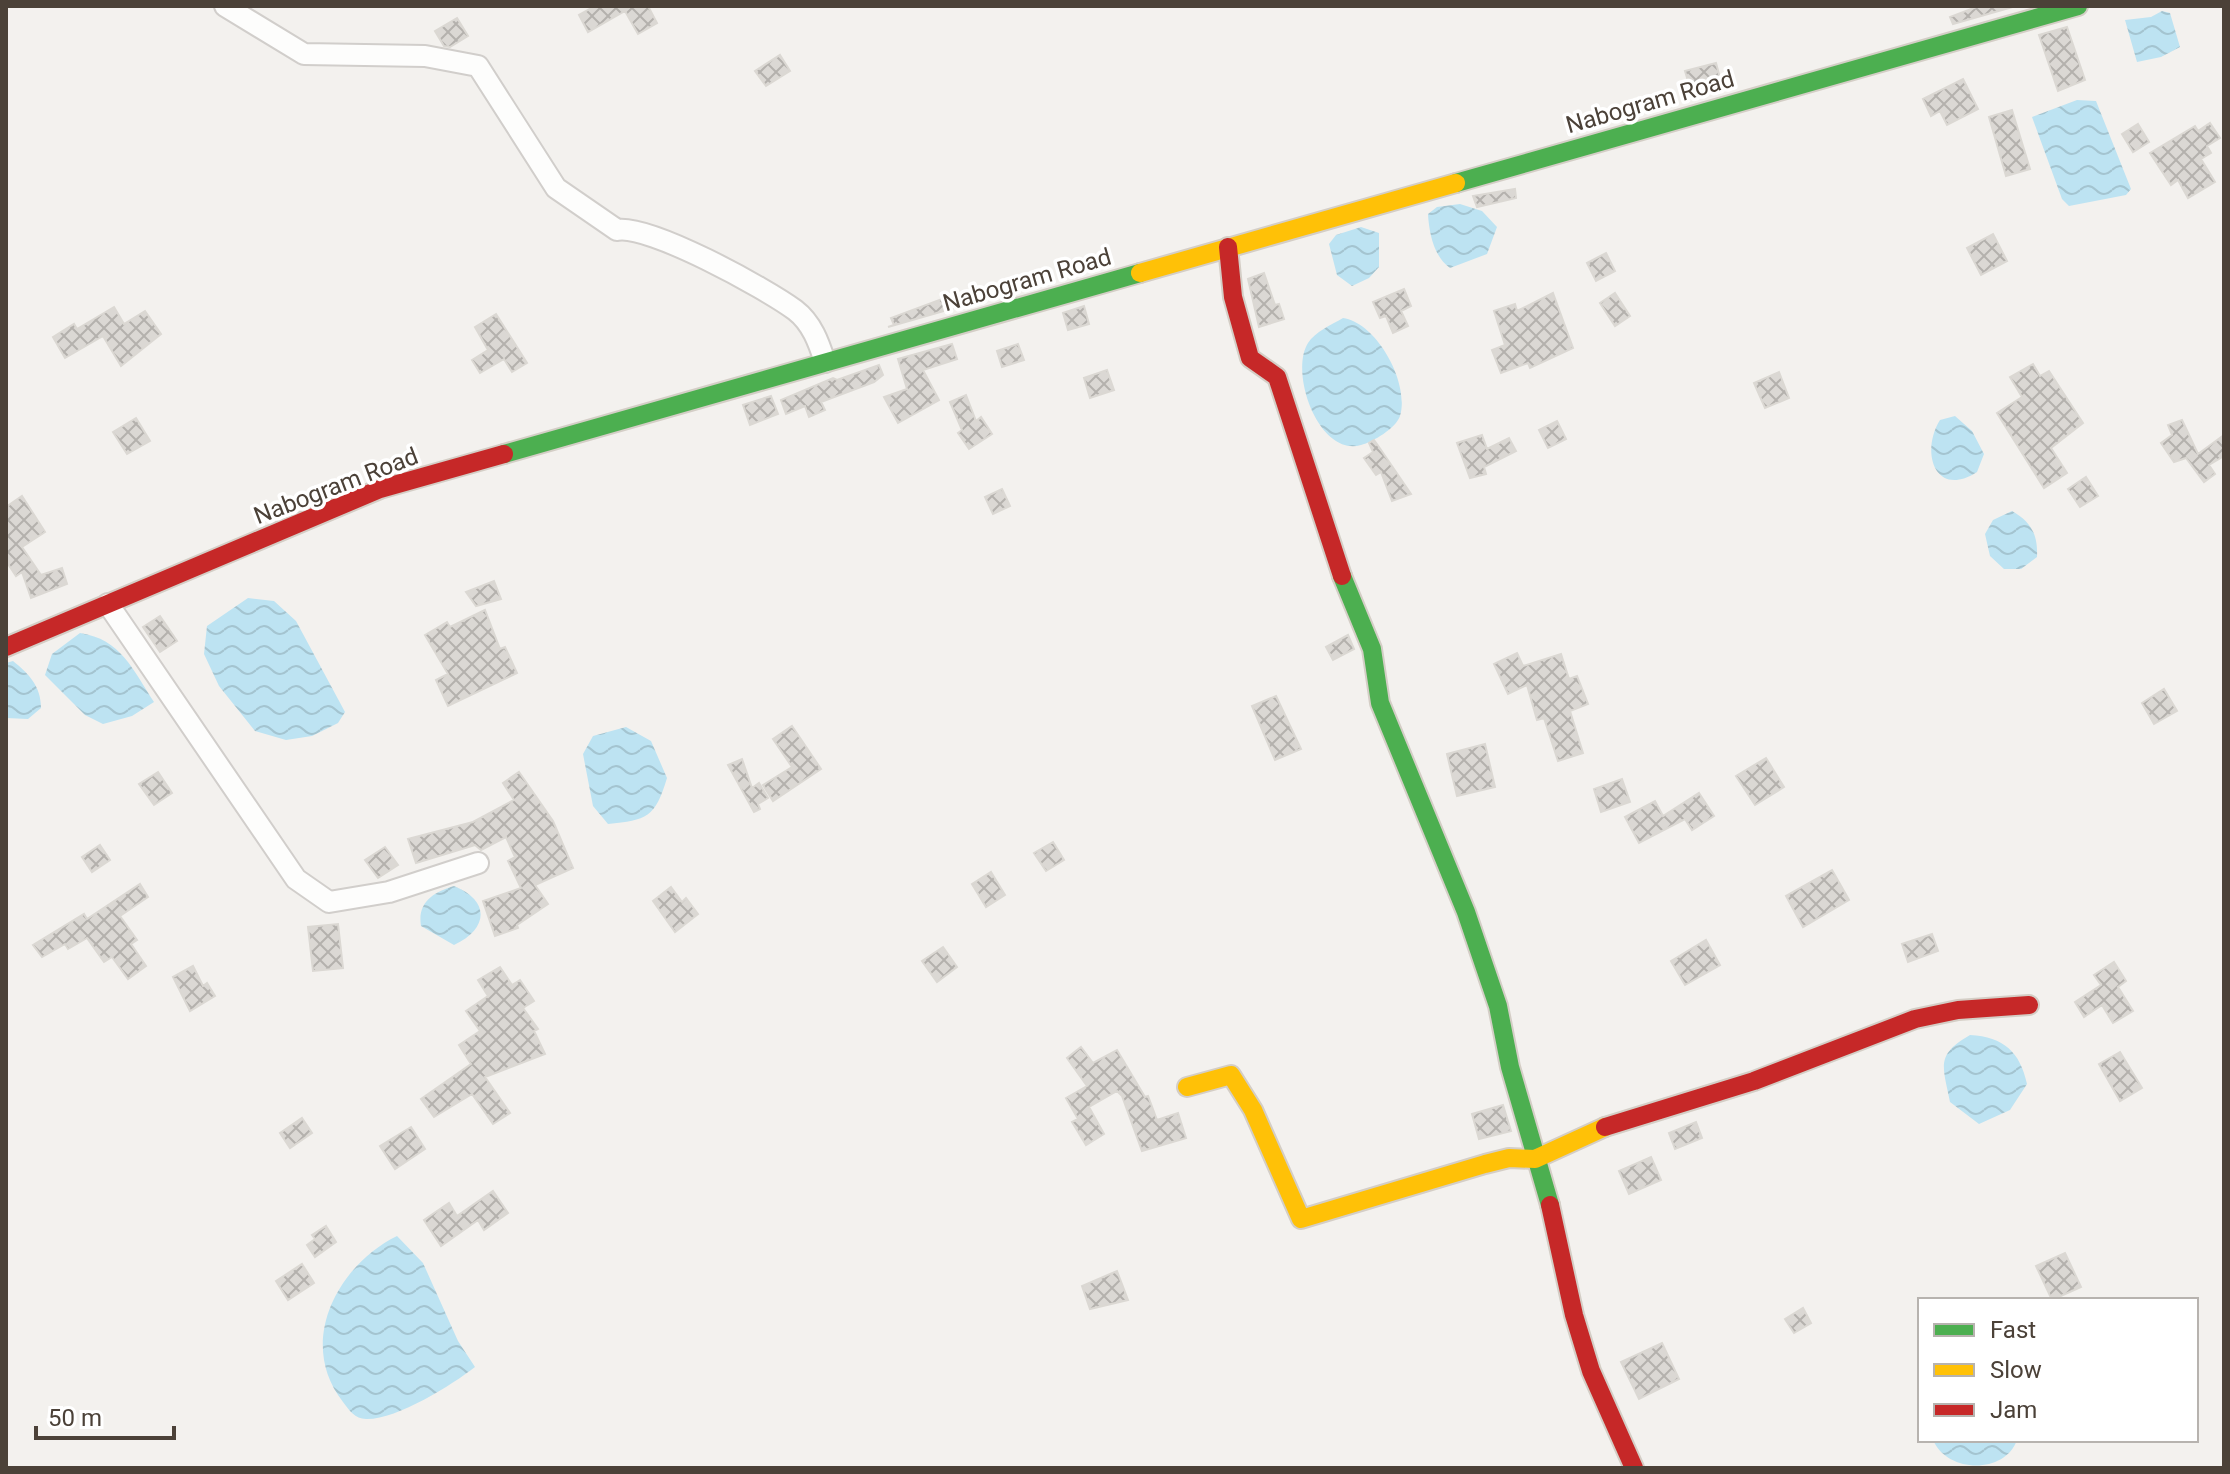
<svg xmlns="http://www.w3.org/2000/svg" width="2230" height="1474" font-family="Roboto,sans-serif">
<style>
.water{fill:url(#water-waves)}
.building{fill:url(#building-cross-hatch);stroke:#dbd8d3;stroke-width:2}
.lines{fill:none;stroke-linecap:round;stroke-linejoin:round}
.street-casing{stroke:#d1cecb;stroke-width:24}
.fast-casing{stroke:#d4cec6;stroke-width:22}
.slow-casing{stroke:#d4cec6;stroke-width:22}
.jam-casing{stroke:#d4cec6;stroke-width:22}
.street{stroke:#fdfdfc;stroke-width:20}
.fast{stroke:#4caf50;stroke-width:18}
.slow{stroke:#ffc107;stroke-width:18}
.jam{stroke:#c62828;stroke-width:18}
.labels{text-anchor:middle;stroke-width:7;stroke-linejoin:round;paint-order:stroke}
.street-label{font-size:24px;fill:#4b4138;stroke:#fff}
</style>
<defs>
<pattern id="water-waves" width="16" height="10" patternUnits="userSpaceOnUse" patternTransform="scale(2)"><rect width="16" height="10" fill="#bde3f2"/><path d="M0 5q4-4 8 0t8 0" fill="none" stroke="#a4c4d0"/></pattern>
<pattern id="building-cross-hatch" width="8" height="8" patternUnits="userSpaceOnUse" patternTransform="scale(2)"><rect width="8" height="8" fill="#dbd8d4"/><path d="M0 0l8 8M0 8l8-8" fill="none" stroke="#b4b1ad"/></pattern>
</defs>
<rect width="100%" height="100%" fill="#f3f1ee"/>
<path class="water" d="M2162 11 2170 13 2180 47 2161 57 2137 62 2125 20 2151 17Z
M2077 100 2096 101 2131 189 2126 195 2069 206 2062 199 2032 117Z
M1460 204 1482 211 1497 227 1487 254 1450 268C1434 257 1429 233 1428 214L1437 207Z
M1361 227 1379 233V267L1369 278 1352 286 1337 275 1329 244 1336 235Z
M1343 318C1377 323 1410 383 1400 416 1396 428 1373 442 1361 445 1319 457 1289 373 1308 343 1315 332 1331 325 1343 318Z
M1955 416 1972 431 1984 454 1977 472C1935 499 1920 452 1940 420Z
M2012 511C2031 522 2038 534 2037 557L2021 569H2004L1990 556 1985 534 1993 520Z
M248 598 274 601 296 621 345 712 338 723 312 736 286 740 255 731 219 686 204 654 207 626Z
M80 633C121 639 133 670 154 702L132 716 103 724 85 715 45 675 52 654Z
M13 661C29 674 41 686 41 708L28 719 6 718V663Z
M626 727 651 741 667 778C655 818 647 820 608 824L593 806 583 754 593 736Z
M454 886C491 901 488 929 454 945L421 926C417 902 434 892 454 886Z
M1970 1035C2004 1037 2020 1052 2027 1084L2010 1110 1979 1124 1950 1102C1943 1066 1935 1055 1970 1035Z
M397 1236 423 1263 458 1341 475 1367C452 1385 396 1420 366 1419 355 1419 349 1410 343 1402 296 1342 338 1265 397 1236Z
M1933 1440H2017C2005 1474 1948 1474 1933 1440Z"/>
<path class="building" d="M595 6H648L657 23 638 34 625 11 588 32 579 15Z
M1979 6H2016L1953 24 1950 17Z
M457 18 468 36 450 47 444 46 435 31Z
M2067 27 2085 80 2058 91 2039 35Z
M780 55 790 71 766 86 755 71Z
M1716 63 1723 89 1693 98 1685 71Z
M1963 79 1978 109 1947 125 1940 111 1931 116 1923 99Z
M2012 110 2030 169 2006 176 1989 117Z
M2210 123 2220 138 2207 146 2211 153 2201 159 2215 182 2188 198 2178 180 2171 185 2150 153 2195 126 2198 131Z
M2138 124 2149 142 2133 152 2122 134Z
M1515 189 1516 198 1477 207 1473 196Z
M1993 234 2007 261 1981 275 1967 248Z
M1606 253 1615 271 1596 281 1587 263Z
M1264 273 1275 305 1279 304 1284 319 1259 327 1248 279Z
M1404 289 1411 306 1401 311 1408 326 1393 333 1386 316 1380 318 1373 302Z
M1553 293 1573 348 1530 368 1528 363 1501 373 1492 350 1505 345 1494 311 1515 304 1517 311Z
M1615 293 1630 316 1615 326 1600 303Z
M950 296 954 308 888 327 894 325 891 318Z
M1084 306 1089 324 1068 330 1063 313Z
M114 307 124 324 145 311 161 334 121 366 103 336 65 358 53 337 74 324 77 329Z
M496 314 527 363 512 372 504 359 480 373 472 360 488 350 475 327Z
M952 344 957 359 923 370 939 400 898 423 884 397 907 389 898 359Z
M1018 344 1024 360 1002 367 997 351Z
M2033 364 2040 376 2049 371 2083 423 2051 448 2067 473 2044 488 1997 413 2022 397 2010 377Z
M879 365 883 375 874 382 821 402 825 410 809 417 805 406 786 414 781 400 833 378 837 380Z
M1107 370 1114 390 1090 398 1084 378Z
M1779 372 1789 398 1765 408 1754 383Z
M966 395 976 421 981 417 992 434 969 449 958 433 962 430 950 402Z
M771 396 778 414 750 425 743 405Z
M136 418 150 441 127 454 113 432Z
M2182 420 2198 454 2224 435V456L2209 465 2215 474 2204 482 2186 458 2174 462 2161 443 2172 435 2168 425Z
M1557 421 1566 439 1548 448 1539 430Z
M1482 435 1487 449 1509 438 1516 451 1484 467 1486 474 1470 478 1457 443Z
M1374 440 1379 447 1411 494 1392 501 1381 472 1376 475 1364 458 1373 452 1369 443Z
M2086 477 2098 496 2080 507 2068 489Z
M1002 489 1010 506 993 514 985 497Z
M22 496 45 532 22 547 41 575 62 568 67 584 31 598 22 572 16 576 6 561V507Z
M494 581 501 599 476 606 466 592Z
M485 610 500 649 505 647 517 673 448 706 436 680 448 674 425 635 447 622 450 627Z
M160 616 177 641 160 652 143 627Z
M1348 635 1354 649 1333 660 1326 647Z
M1517 653 1523 666 1561 654 1569 679 1577 676 1588 704 1570 711 1583 753 1558 761 1544 718 1537 720 1527 685 1508 694 1494 664Z
M2164 689 2177 711 2154 724 2142 703Z
M1276 696 1301 749 1275 760 1252 706Z
M792 726 821 769 773 801 763 785 792 767 773 739Z
M1485 744 1495 787 1457 796 1447 754Z
M1766 758 1784 787 1755 805 1736 776Z
M742 759 752 788 759 783 768 798 758 804 760 809 754 812 728 765Z
M158 772 172 793 154 805 139 784Z
M519 772 553 821 573 868 535 885 548 904 517 925 518 928 495 936 483 901 521 888 508 861 515 857 506 837 481 850 475 845 416 863 408 839 473 822 514 800 503 783Z
M1622 779 1630 802 1601 812 1594 789Z
M1699 793 1714 816 1692 830 1685 819 1639 843 1625 817 1655 801 1663 816Z
M1053 842 1064 860 1046 871 1034 853Z
M100 845 110 860 92 872 82 857Z
M385 847 398 865 378 878 365 860Z
M1832 870 1849 900 1803 927 1786 896Z
M991 872 1005 895 986 907 972 884Z
M140 884 148 897 120 916 137 940 131 944 146 966 128 979 112 957 104 962 87 938 68 949 65 944 42 957 33 945 84 914 87 919Z
M671 887 682 902 686 898 698 914 675 932 653 901Z
M338 924 343 968 313 971 308 927Z
M1932 934 1938 951 1908 962 1902 944Z
M1706 940 1720 965 1685 985 1671 961Z
M943 947 957 967 937 982 922 961Z
M2114 962 2126 981 2118 987 2133 1011 2113 1023 2102 1005 2084 1017 2075 1002 2101 985 2094 975Z
M193 966 203 986 207 983 215 996 190 1011 173 977Z
M500 967 512 985 520 980 534 1001 523 1008 538 1029 534 1031 545 1054 485 1077 510 1113 493 1124 472 1094 434 1117 421 1099 471 1064 459 1045 480 1031 466 1011 488 996 478 980Z
M1081 1047 1093 1063 1117 1050 1145 1097 1148 1096 1157 1120 1178 1113 1186 1138 1142 1151 1122 1096 1117 1091 1089 1107 1104 1134 1086 1145 1072 1122 1078 1119 1066 1098 1087 1086 1067 1058Z
M2120 1052 2142 1088 2120 1101 2099 1064Z
M1503 1105 1511 1131 1479 1139 1472 1114Z
M302 1118 312 1133 290 1148 280 1133Z
M1696 1122 1702 1138 1675 1149 1669 1133Z
M411 1127 425 1149 395 1169 380 1146Z
M1651 1157 1661 1180 1629 1194 1619 1171Z
M493 1191 508 1213 484 1230 478 1220 441 1246 424 1220 449 1203 457 1216Z
M326 1226 336 1242 315 1257 307 1245 315 1239 312 1235Z
M2065 1253 2081 1287 2052 1300 2036 1266Z
M302 1264 314 1283 288 1300 276 1281Z
M1117 1271 1128 1300 1090 1309 1082 1286Z
M1803 1308 1811 1323 1794 1333 1785 1319Z
M1662 1343 1679 1379 1639 1399 1621 1362Z"/>
<g class="lines">
<defs>
<path id="street" d="M225 6 304 54 425 56 478 66 556 188 617 230C649 224 765 288 795 310 812 323 819 343 825 362
M108 604 296 879 329 902 389 892 478 863"/>
<path id="fast" d="M1456 183 2078 6
M504 454 1140 273
M1342 576 1372 649 1380 703 1466 912 1498 1006 1510 1067 1550 1205"/>
<path id="slow" d="M1140 273 1456 183
M1187 1087 1231 1075 1253 1110 1301 1219 1485 1164 1509 1158 1535 1159 1605 1127"/>
<path id="jam" d="M1228 247 1233 297 1250 358 1277 377 1342 576
M6 647 380 489 504 454
M1605 1127 1754 1081 1915 1019 1958 1010 2029 1005
M1550 1205 1574 1315 1591 1371 1634 1468"/>
</defs>
<use href="#street" class="street-casing"/>
<use href="#fast" class="fast-casing"/>
<use href="#slow" class="slow-casing"/>
<use href="#jam" class="jam-casing"/>
<use href="#street" class="street"/>
<use href="#fast" class="fast"/>
<use href="#slow" class="slow"/>
<use href="#jam" class="jam"/>
</g>
<g class="labels">
<g class="street-label">
<text transform="translate(1650 102) rotate(-16)" y="8">Nabogram Road</text>
<text transform="translate(1027 280) rotate(-16)" y="8">Nabogram Road</text>
<text transform="translate(336 486) rotate(-21)" y="8">Nabogram Road</text>
</g>
</g>
<rect width="2230" height="1474" fill="none" stroke="#4b4138" stroke-width="16"/>
<rect x="1918" y="1298" width="280" height="144" fill="#ffffff" stroke="#b7b3af" stroke-width="2"/>
<rect x="1934" y="1324" width="40" height="12" fill="#4caf50" stroke="#b7b3af" stroke-width="2"/>
<text x="1990" y="1338" font-size="24" fill="#4b4138">Fast</text>
<rect x="1934" y="1364" width="40" height="12" fill="#ffc107" stroke="#b7b3af" stroke-width="2"/>
<text x="1990" y="1378" font-size="24" fill="#4b4138">Slow</text>
<rect x="1934" y="1404" width="40" height="12" fill="#c62828" stroke="#b7b3af" stroke-width="2"/>
<text x="1990" y="1418" font-size="24" fill="#4b4138">Jam</text>
<path d="M36 1426v12h138v-12" fill="none" stroke="#4b4138" stroke-width="4"/>
<text x="48" y="1426" font-size="24" fill="#4b4138" stroke="#ffffff" stroke-width="6" paint-order="stroke">50 m</text>
</svg>
